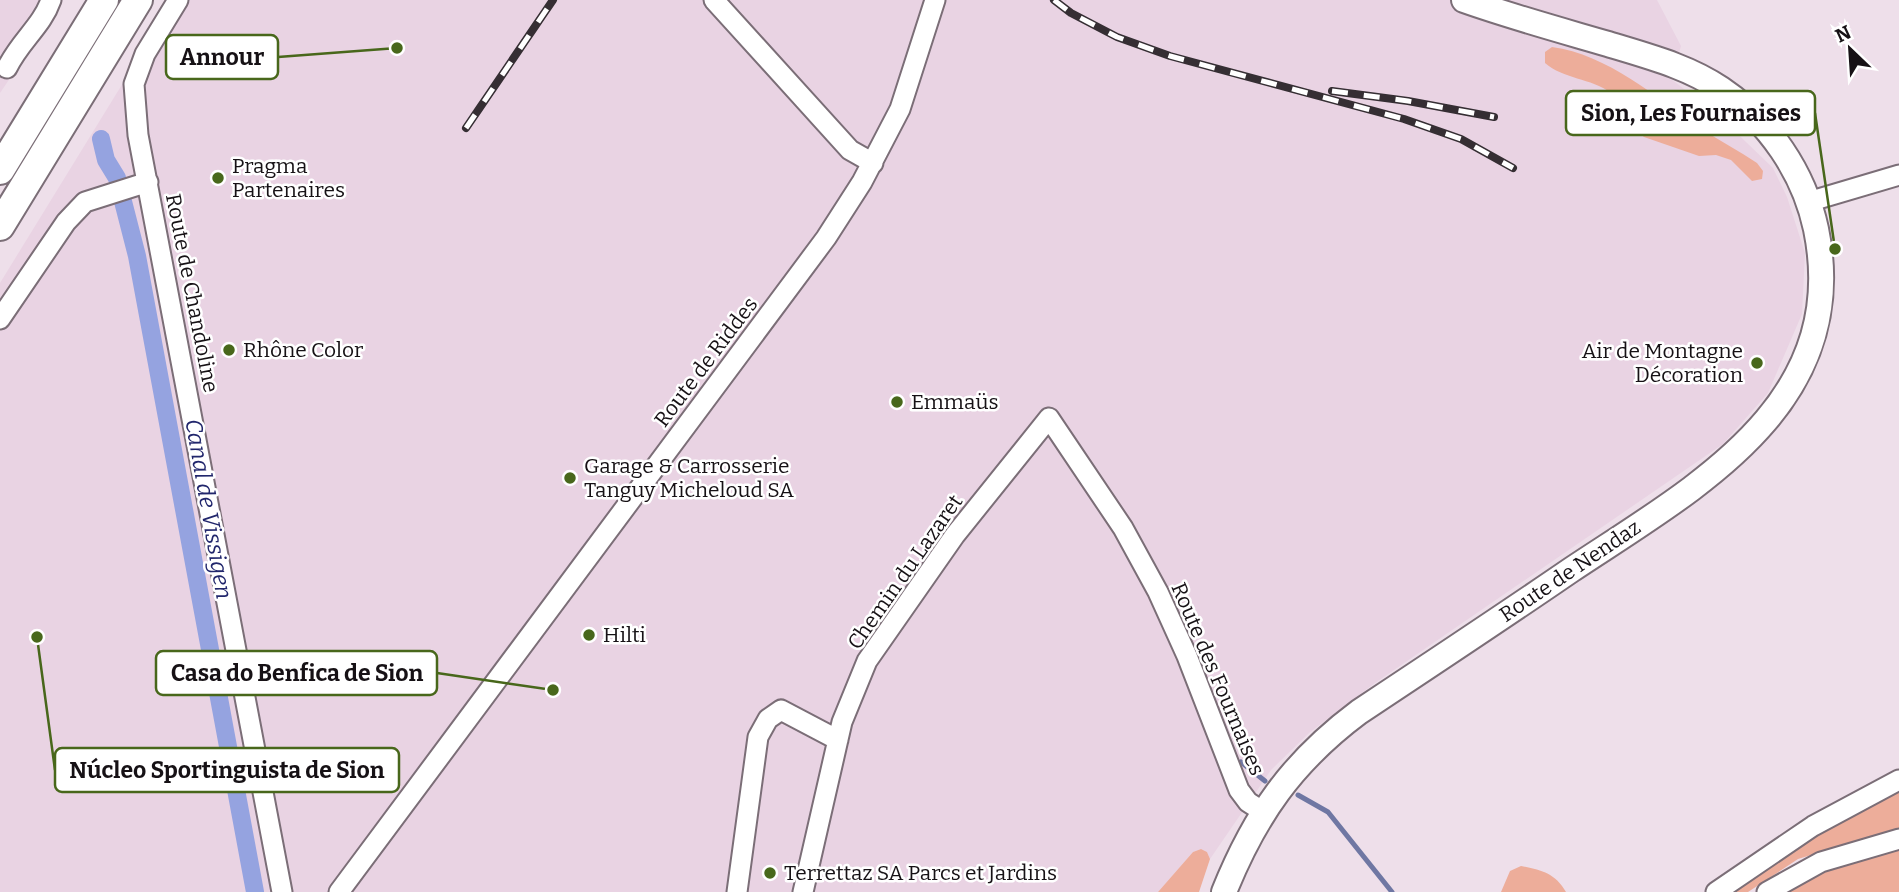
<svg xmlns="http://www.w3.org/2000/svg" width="1899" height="892" font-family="Bitter,serif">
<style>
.built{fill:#e9d3e3}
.green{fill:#edad9a}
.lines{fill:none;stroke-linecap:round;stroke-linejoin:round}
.stream{stroke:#6f77a3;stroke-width:5}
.canal{stroke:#95a3e0;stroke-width:18}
.minor-casing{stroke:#7b6e77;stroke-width:23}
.major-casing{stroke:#7b6e77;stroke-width:28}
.highway-casing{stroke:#7b6e77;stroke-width:32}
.minor{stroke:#fff;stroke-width:19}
.major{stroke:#fff;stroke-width:24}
.highway{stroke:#fff;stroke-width:28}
.rail-casing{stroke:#352e33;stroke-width:8}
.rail{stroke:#fff;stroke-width:5;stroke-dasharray:16;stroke-linecap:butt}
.poi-dot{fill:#48671b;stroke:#fff;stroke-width:2.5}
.labels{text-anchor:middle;stroke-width:5;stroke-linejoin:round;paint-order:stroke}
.poi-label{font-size:21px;fill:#161115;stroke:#fff;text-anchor:start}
.street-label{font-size:21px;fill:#161115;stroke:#fff}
.water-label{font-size:23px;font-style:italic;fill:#21266c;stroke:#fff}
.leader{fill:none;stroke:#48671b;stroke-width:2.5}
.callout-dot{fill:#48671b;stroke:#fff;stroke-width:2.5}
.callout{fill:#fff;stroke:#48671b;stroke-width:2.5}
.callout-label{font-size:23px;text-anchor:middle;font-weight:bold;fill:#161115}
</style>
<rect width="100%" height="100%" fill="#eedfea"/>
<path class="built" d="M0 0H63L0 93Z
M174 0H1657L1681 46 1671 79 1719 116 1773 168 1787 197 1805 253 1802 314 1768 393 1723 444 1375 683 1309 733 1271 770 1210 859 1207 852 1201 849 1193 852 1158 892H0V283Z"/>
<path class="green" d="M1552 47C1607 54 1657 98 1702 129 1720 141 1739 151 1757 163L1763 171 1762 179 1752 181 1731 160 1716 155 1699 156 1644 137C1629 125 1627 104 1611 93 1591 78 1563 79 1545 63V52Z
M1899 788V828L1798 859 1748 892H1730L1801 841Z
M1899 845V892H1779L1835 863Z
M1201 849 1207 852 1210 859 1199 892H1158L1193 852Z
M1521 866C1541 870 1555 873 1566 892H1501L1510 871Z"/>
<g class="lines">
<path class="stream" d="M1241 762 1265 781
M1298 795 1328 812 1392 892"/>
<path class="canal" d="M101 139 106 160 117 178 137 256 255 892"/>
<defs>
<path id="minor" d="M178 0 145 54 134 84 138 135 282 892
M714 0 850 150 873 163
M7 68C20 41 42 26 51 0
M1808 202 1899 175
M0 319 66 222 85 202 148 182
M339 892 826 238 862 182 900 109 935 0
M737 892 758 737 768 719 781 710 838 740
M803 892 842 722 867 661 955 535 1049 418 1123 528 1158 592 1187 656 1239 790 1248 802 1262 811
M1716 892 1813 826 1899 780
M1767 892 1821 862 1899 839"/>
<path id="major" d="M1224 892C1255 815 1292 762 1359 712 1430 665 1501 618 1571 570 1694 488 1852 405 1816 229 1804 173 1769 121 1721 89 1687 66 1647 56 1608 44 1560 30 1512 17 1464 0"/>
<path id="highway" d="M0 170 104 0
M0 226 138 0"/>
</defs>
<use href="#minor" class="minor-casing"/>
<use href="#major" class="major-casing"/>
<use href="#highway" class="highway-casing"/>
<use href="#minor" class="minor"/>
<use href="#major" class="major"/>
<use href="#highway" class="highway"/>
<defs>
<path id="rail" d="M1054 0 1071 13 1117 37 1170 56 1404 119 1461 139 1513 168
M1332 91 1408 101 1494 117
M466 128 553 0"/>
</defs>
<use href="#rail" class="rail-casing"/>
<use href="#rail" class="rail"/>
</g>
<g class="poi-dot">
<circle cx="218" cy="178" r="7"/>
<circle cx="229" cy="350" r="7"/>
<circle cx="1757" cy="363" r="7"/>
<circle cx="897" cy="402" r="7"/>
<circle cx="570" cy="478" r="7"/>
<circle cx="589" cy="635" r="7"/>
<circle cx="770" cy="873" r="7"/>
</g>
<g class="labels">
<g class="poi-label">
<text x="232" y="173">Pragma<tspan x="232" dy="24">Partenaires</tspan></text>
<text x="243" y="357">Rhône Color</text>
<text x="1743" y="358" text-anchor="end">Air de Montagne<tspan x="1743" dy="24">Décoration</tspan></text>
<text x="911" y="409">Emmaüs</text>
<text x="584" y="473">Garage &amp; Carrosserie<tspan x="584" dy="24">Tanguy Micheloud SA</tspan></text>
<text x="603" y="642">Hilti</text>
<text x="784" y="880">Terrettaz SA Parcs et Jardins</text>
</g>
<g class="street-label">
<text transform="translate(192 293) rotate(79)" y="7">Route de Chandoline</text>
<text transform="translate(706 362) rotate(-53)" y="7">Route de Riddes</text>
<text transform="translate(1570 571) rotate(-34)" y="7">Route de Nendaz</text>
<text transform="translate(905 572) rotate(-55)" y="7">Chemin du Lazaret</text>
<text transform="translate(1218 679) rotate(67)" y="7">Route des Fournaises</text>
</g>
<g class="water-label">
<text transform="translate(209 509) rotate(80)" y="8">Canal de Vissigen</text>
</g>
</g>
<path class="leader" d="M397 48L278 57M1835 249L1815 113M553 690L437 673M37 637L55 770"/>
<g class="callout-dot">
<circle cx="397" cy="48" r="7"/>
<circle cx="1835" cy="249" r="7"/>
<circle cx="553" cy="690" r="7"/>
<circle cx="37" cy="637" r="7"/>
</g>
<g class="callout">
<rect x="166" y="35" width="112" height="44" rx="7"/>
<rect x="1566" y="91" width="249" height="44" rx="7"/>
<rect x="156" y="651" width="281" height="44" rx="7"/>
<rect x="55" y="748" width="344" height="44" rx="7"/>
</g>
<g class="callout-label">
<text x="222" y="65">Annour</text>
<text x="1691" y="121">Sion, Les Fournaises</text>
<text x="297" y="681">Casa do Benfica de Sion</text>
<text x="227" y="778">Núcleo Sportinguista de Sion</text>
</g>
<g transform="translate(1850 49) rotate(335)" stroke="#ffffff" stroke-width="5" paint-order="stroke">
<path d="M0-5L12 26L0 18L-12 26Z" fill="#161115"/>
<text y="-10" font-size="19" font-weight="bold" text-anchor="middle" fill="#161115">N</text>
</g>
</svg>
